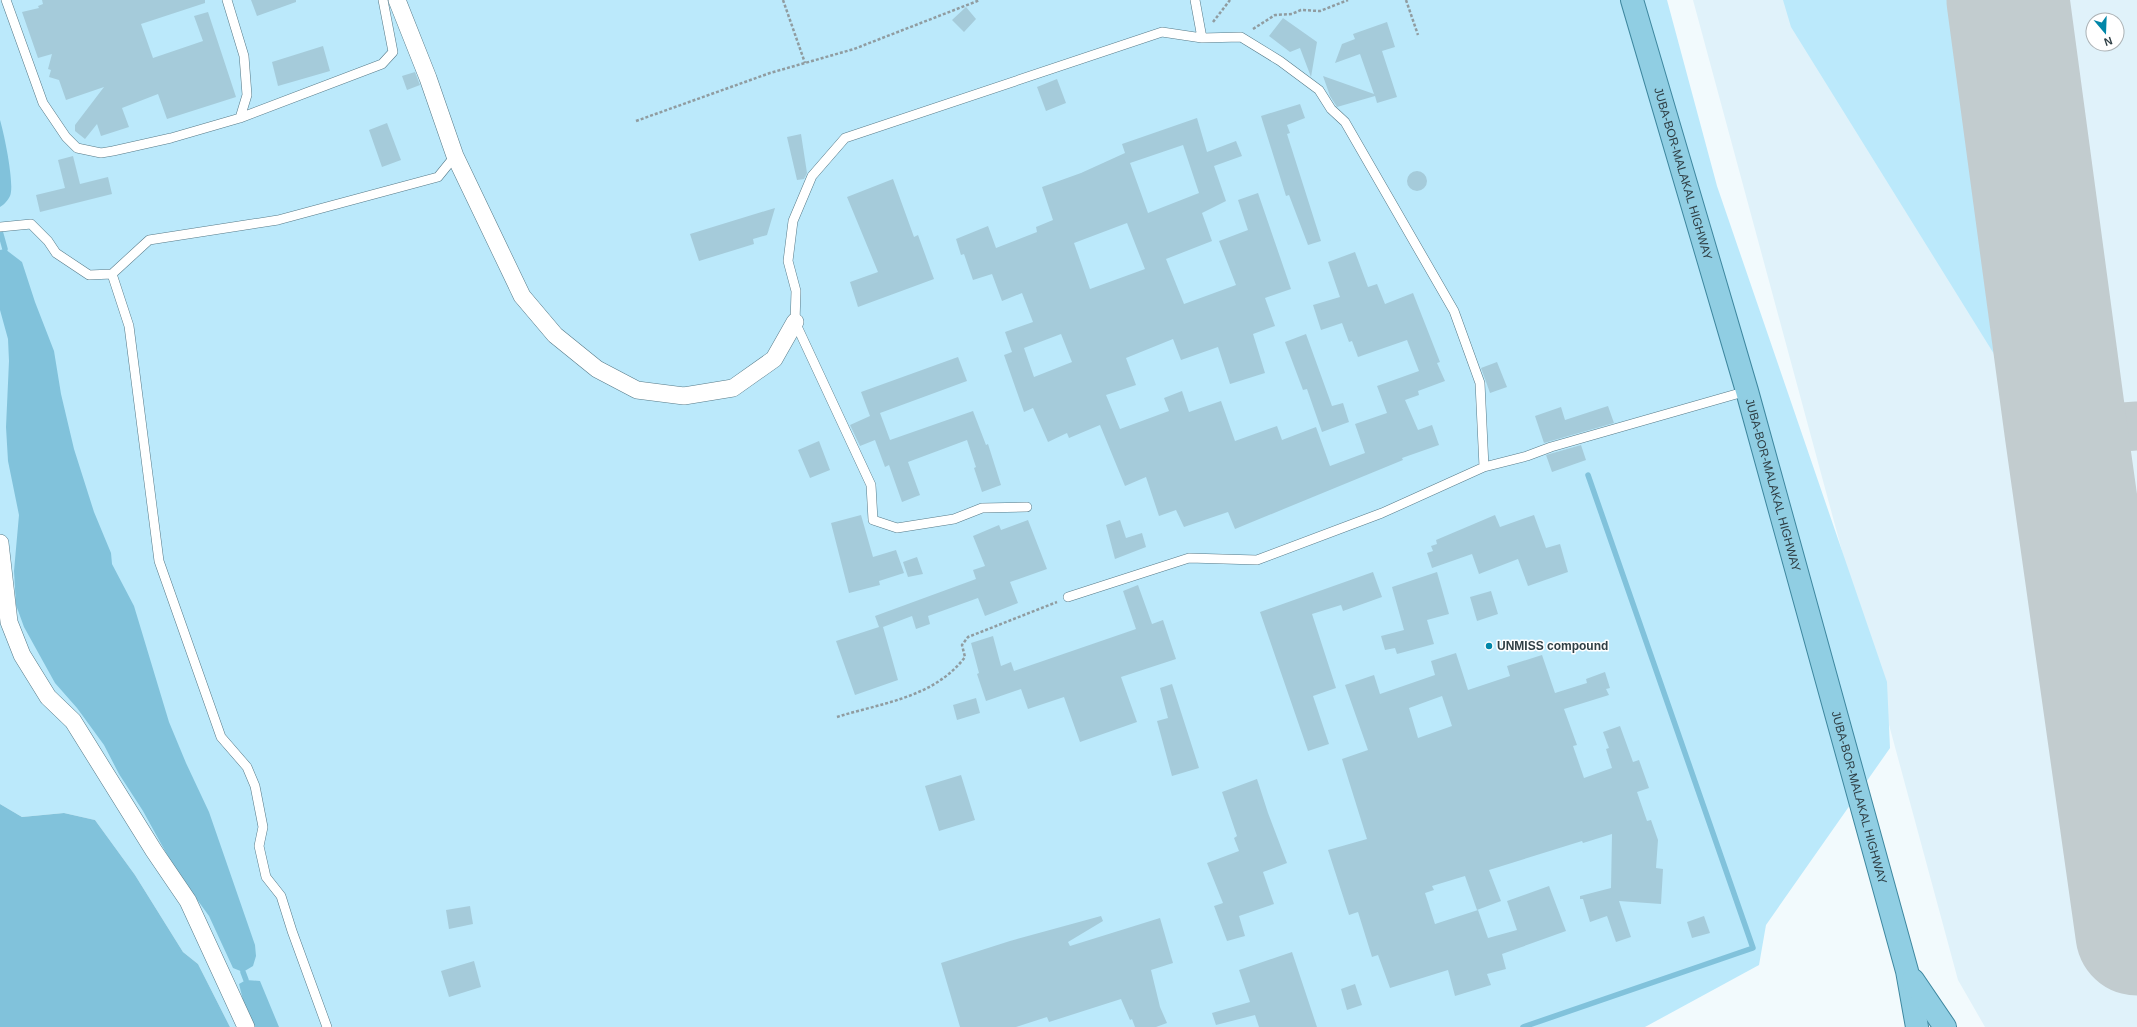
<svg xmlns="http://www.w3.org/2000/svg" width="2137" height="1027" font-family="Arial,sans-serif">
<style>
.built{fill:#e0f2fa;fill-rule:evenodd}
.green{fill:#bbe9fb}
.water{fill:#81c2db}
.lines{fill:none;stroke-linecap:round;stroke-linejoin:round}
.stream{stroke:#81c2db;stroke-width:5.5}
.taxiway{stroke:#c2cccf;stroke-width:49}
.runway{stroke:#c2cccf;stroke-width:123}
.building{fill:#a5cbda;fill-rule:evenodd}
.lane-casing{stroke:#567a88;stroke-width:10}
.street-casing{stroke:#567a88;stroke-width:18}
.primary-casing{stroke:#3e879f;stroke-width:24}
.path{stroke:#909ca0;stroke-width:2.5;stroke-dasharray:3 2;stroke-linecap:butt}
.lane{stroke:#fff;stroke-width:9}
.street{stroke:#fff;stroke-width:17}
.primary{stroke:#90cee3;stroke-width:22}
.poi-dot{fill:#0186a8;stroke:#fff;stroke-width:1.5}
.labels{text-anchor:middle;stroke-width:3;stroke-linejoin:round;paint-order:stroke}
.street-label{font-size:12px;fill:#2f3f45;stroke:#fff}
.poi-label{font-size:12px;font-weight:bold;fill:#2f3f45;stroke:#fff;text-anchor:start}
</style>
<rect width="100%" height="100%" fill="#f2fafd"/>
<path class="built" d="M1693 0H2137V1027H1985L1958 980ZM2093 20H2117V44H2093Z"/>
<path class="green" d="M0 0H1667L1717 186 1887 682 1890 748 1766 925 1759 965 1645 1027H230L198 964 183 952 135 875 95 820 64 813 22 817 0 804Z
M1783 0H1948L1994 354 1791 27Z"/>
<path class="water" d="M0 120C4 133 15 185 10 196 8 200 4 205 0 207Z
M5 249 22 262 35 302 54 351 61 394 74 449 94 512 111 553 112 564 134 606 169 722 186 763 209 812 255 945 256 956 253 966 243 972 233 968 209 916 175 869 143 811 119 774 104 745 77 708 55 683 24 627 16 605 14 571 19 515 8 461 6 427 9 361 8 339 0 310V250Z
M0 804 22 817 64 813 95 820 135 875 183 952 198 964 230 1027H0Z
M246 980 260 981 279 1027H254L245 1008 239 984Z"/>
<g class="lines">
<path class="stream" d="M0 231 5 249
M243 972 246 980
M1523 1027 1753 948 1588 475"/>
<path class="taxiway" d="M2009 6 2030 0
M2066 431 2137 426
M2127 863 2137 861"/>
<path class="runway" d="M2008 0 2066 431 2137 934"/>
</g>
<path class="building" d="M42 0H205V3L141 24 153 58 203 41 194 16 208 12 236 97 167 119 158 94 122 108 129 127 101 136 97 124 85 139 75 131V125L104 87 66 100 59 80 49 77 51 70 48 69 52 54 38 58 22 12 39 8 38 6 43 4Z
M251 0H296V2L257 16Z
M966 7 976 19 964 32 952 20Z
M1283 18 1317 42 1311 77 1300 48 1290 52 1269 36Z
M1387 22 1395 47 1382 51 1397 97 1377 103 1375 96 1337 107 1330 96 1323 76 1374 94 1360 54 1335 63 1342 44 1355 39 1353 34Z
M323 46 330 71 278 86 272 62Z
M415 72 420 85 407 90 402 76Z
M1057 79 1066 103 1046 111 1037 87Z
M1300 104 1305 118 1287 125 1290 133 1287 134 1321 241 1308 245 1289 195 1286 196 1261 116Z
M1197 118 1207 152 1236 141 1242 156 1214 166 1226 201 1202 213 1212 241 1166 259 1184 304 1236 285 1219 241 1248 230 1238 200 1258 193 1291 289 1265 298 1275 326 1253 334 1265 373 1230 384 1218 347 1181 360 1173 339 1126 358 1136 385 1106 395 1120 429 1169 411 1164 398 1182 391 1189 412 1221 401 1235 441 1277 426 1282 440 1316 427 1330 466 1365 453 1355 424 1387 413 1377 386 1419 371 1407 340 1358 357 1352 341 1349 342 1342 323 1321 330 1313 305 1340 297 1328 262 1355 252 1368 287 1377 284 1385 304 1413 293 1440 362 1437 363 1445 381 1418 391 1419 395 1405 400 1418 430 1432 425 1439 445 1402 458 1403 460 1235 529 1228 512 1184 527 1176 510 1159 516 1146 477 1125 486 1100 425 1069 438 1067 433 1048 442 1033 408 1024 412 1004 355 1012 352 1005 332 1033 322 1022 293 1002 301 992 274 973 280 964 254 961 255 956 239 988 226 996 248 1037 232 1036 227 1053 220 1042 187 1081 173 1125 153 1122 144ZM1183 145 1199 193 1148 213 1130 163ZM1127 223 1145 269 1090 289 1074 243ZM1061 334 1072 362 1034 377 1024 348Z
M387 123 401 160 382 167 369 130Z
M801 134 807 173 804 179 797 180 787 137Z
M73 156 80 184 108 177 112 194 40 212 36 195 65 188 58 160Z
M1407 181a10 10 0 1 1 20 0a10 10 0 1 1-20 0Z
M893 179 914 237 918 235 934 279 858 307 850 282 878 272 847 197Z
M775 208 767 235 753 239 754 244 699 261 690 234Z
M1306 334 1332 406 1343 403 1349 422 1322 432 1307 389 1303 390 1285 342Z
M958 357 967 381 880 413 890 440 973 411 986 445 988 444 1001 485 982 492 974 468 976 467 967 440 908 462 920 495 902 502 889 465 885 467 875 440 860 446 850 425 870 416 861 392Z
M1497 362 1507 387 1490 393 1481 368Z
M1608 406 1614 423 1544 443 1535 416 1561 407 1565 420Z
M819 441 830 470 810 478 798 450Z
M1581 445 1586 460 1552 472 1546 455Z
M861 515 873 557 896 550 904 573 879 581 880 585 849 593 831 523Z
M1495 515 1500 527 1534 515 1546 548 1560 544 1568 572 1528 586 1518 559 1479 574 1472 554 1432 568 1427 553 1433 551 1431 546 1437 544 1436 540Z
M1028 520 1047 569 1010 582 1018 603 985 616 978 598 928 616 930 624 916 629 912 616 883 627 898 680 855 695 836 641 879 627 875 616 976 579 973 570 985 566 973 536 999 525 1001 530Z
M1120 520 1126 538 1142 533 1146 547 1115 559 1106 525Z
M917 557 923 574 908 577 903 562Z
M1373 572 1382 597 1343 611 1341 605 1312 614 1336 688 1313 696 1329 744 1308 751 1260 612Z
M1437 572 1449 614 1427 620 1434 644 1397 654 1395 648 1385 650 1381 636 1404 630 1392 587Z
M1138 585 1152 624 1163 620 1176 659 1121 677 1137 722 1080 742 1064 697 1028 709 1021 689 986 701 977 674 979 673 971 643 993 636 1001 666 1011 662 1014 671 1136 629 1123 591Z
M1491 591 1498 614 1477 621 1470 597Z
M1456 653 1468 690 1510 676 1507 666 1542 655 1555 693 1587 683 1586 679 1605 672 1610 688 1606 689 1609 695 1564 709 1577 745 1573 746 1584 778 1612 768 1606 749 1609 748 1603 732 1620 726 1633 762 1639 760 1649 788 1637 792 1647 821 1651 820 1658 840 1656 868 1663 869 1661 904 1619 901 1631 937 1616 942 1607 916 1590 922 1583 899H1580V896L1611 888 1612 834 1583 843 1582 841 1489 870 1501 901 1477 910 1465 876 1432 886 1434 890 1425 893 1435 924 1478 910 1488 938 1517 930 1507 901 1549 886 1566 931 1502 954 1506 969 1487 974 1491 985 1455 996 1448 970 1390 988 1378 955 1372 957 1358 912 1349 915 1328 850 1367 839 1342 759 1368 750 1345 685 1374 675 1380 694 1435 675 1431 661ZM1442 696 1452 726 1418 738 1409 708Z
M1172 684 1199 768 1172 776 1157 721 1168 718 1160 688Z
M976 698 980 713 957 720 953 705Z
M961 775 975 820 939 831 925 786Z
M1257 779 1268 813 1287 863 1263 872 1274 904 1239 916 1245 936 1227 941 1214 906 1223 903 1207 863 1239 851 1234 838 1237 836 1222 792Z
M470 906 473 924 449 929 446 910Z
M1101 916 1103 921 1068 942 1070 946 1160 918 1173 963 1151 970 1160 1007 1167 1023 1156 1027H1135L1132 1019 1130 1020 1121 999 1049 1022 1047 1017 1016 1027H960L941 963 1010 941Z
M1704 916 1710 933 1692 938 1687 922Z
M1292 952 1317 1027H1259L1255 1015 1216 1025 1212 1013 1250 1002 1239 970Z
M474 961 481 987 449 997 441 971Z
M1355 984 1362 1005 1347 1010 1341 989Z"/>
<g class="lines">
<defs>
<path id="lane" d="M6 0 43 103 66 137 77 148 101 153 113 151 171 138 240 118
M227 0 244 56 247 95 240 118 382 64 393 52 383 0
M1195 0 1202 38
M0 227 31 224 48 241 56 253 89 275 112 274
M1027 507 982 508 954 519 897 528 873 520 871 485 795 322 796 291 788 261 793 221 812 176 845 138 1162 32 1202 38 1241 37 1280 61 1319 90 1331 109 1345 122 1454 311 1480 383 1484 467
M1068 597 1189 558 1257 560 1382 513 1484 467 1527 456 1551 447 1747 391
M327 1027 292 931 281 896 266 877 259 846 263 827 255 786 247 767 221 737 159 561 129 326 112 274 149 240 278 220 438 177 455 156"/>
<path id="street" d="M397 0 428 78 455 156 522 296 555 335 597 369 637 390 684 396 733 388 774 359 795 322
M0 543 9 622 22 655 48 697 73 721 154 851 188 901 246 1027"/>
<g id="primary">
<path id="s1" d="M1632 0 1747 391 1907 971 1917 1027"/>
<path d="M1913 980 1945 1027"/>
</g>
</defs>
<use href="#lane" class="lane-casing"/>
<use href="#street" class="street-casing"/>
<use href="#primary" class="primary-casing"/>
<path class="path" d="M783 0 805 63
M1406 0 1418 35
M1213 22 1230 0
M1253 29 1275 15 1292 14 1301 10 1320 11 1348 0
M636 121 770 73 854 49 980 0
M837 717C881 703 934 698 965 657L962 645 968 637 1057 602"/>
<use href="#lane" class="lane"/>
<use href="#street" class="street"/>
<use href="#primary" class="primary"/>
</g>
<circle class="poi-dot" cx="1489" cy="646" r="4"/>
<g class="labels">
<g class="street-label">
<text dy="4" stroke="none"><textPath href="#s1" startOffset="181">JUBA-BOR-MALAKAL HIGHWAY</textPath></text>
<text dy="4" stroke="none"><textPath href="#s1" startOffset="505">JUBA-BOR-MALAKAL HIGHWAY</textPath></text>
<text dy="4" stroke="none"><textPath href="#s1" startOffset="829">JUBA-BOR-MALAKAL HIGHWAY</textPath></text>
</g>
<g class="poi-label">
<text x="1497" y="650">UNMISS compound</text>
</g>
</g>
<g transform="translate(2105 32) rotate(161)"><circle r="19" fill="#ffffff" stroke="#acb2b5"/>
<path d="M0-3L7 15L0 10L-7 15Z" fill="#0186a8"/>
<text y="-6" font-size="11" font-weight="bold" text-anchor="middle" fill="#2f3f45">N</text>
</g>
</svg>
